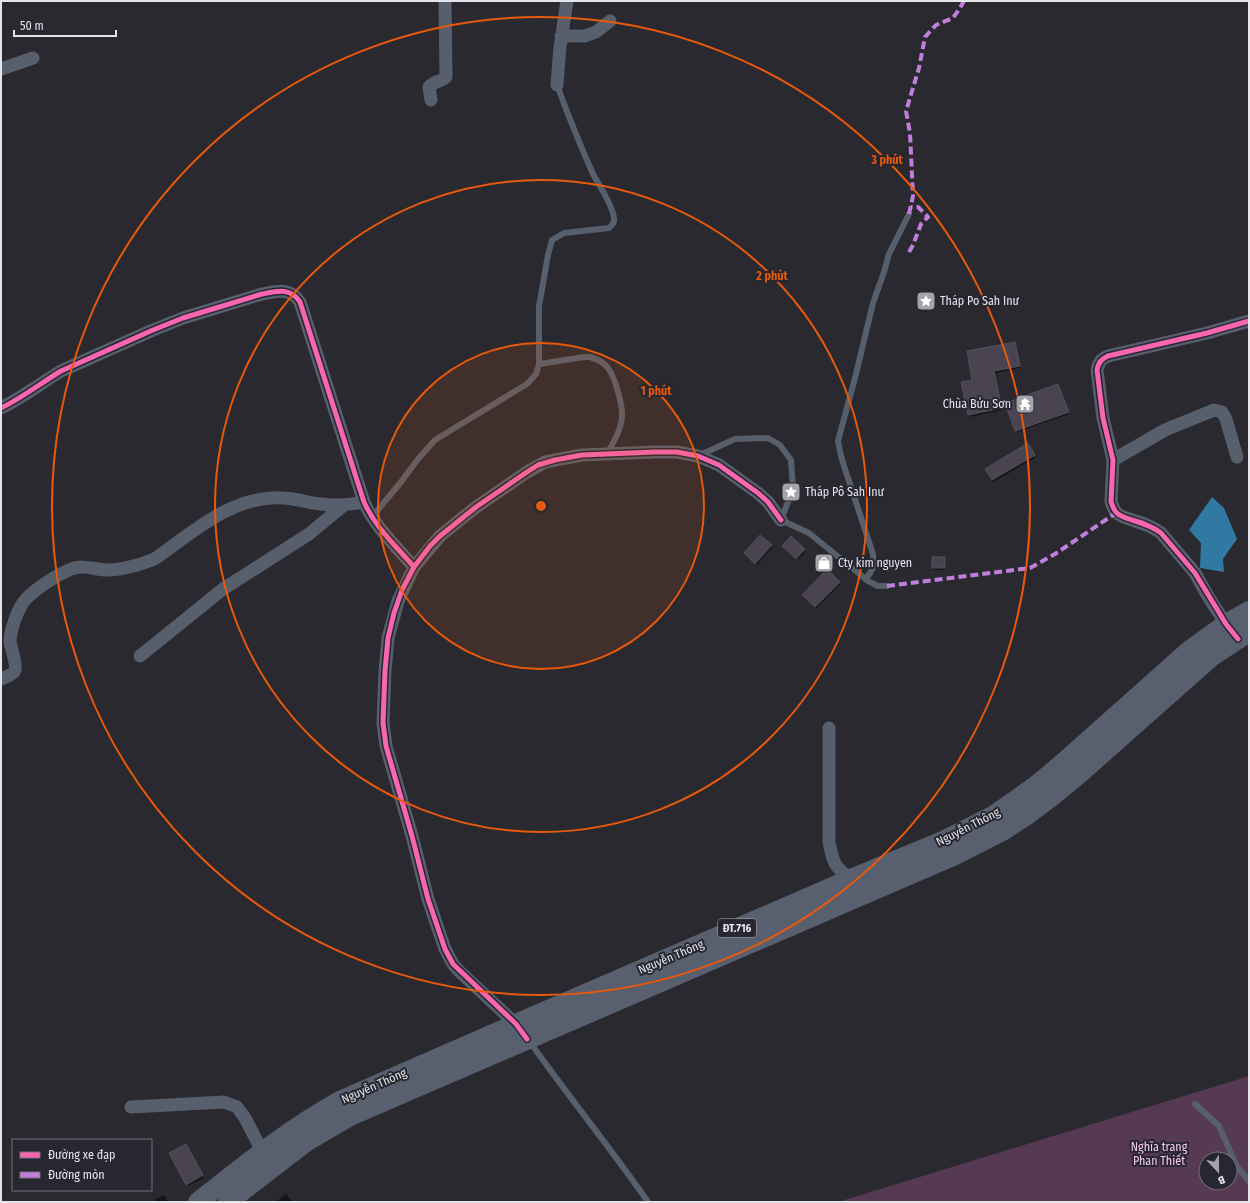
<svg xmlns="http://www.w3.org/2000/svg" width="1250" height="1203" font-family="'Fira Sans Condensed',sans-serif">
<style>
.green{fill:#563953;fill-rule:evenodd}
.water{fill:#2f79a2}
.shadow{fill:#0007}
.building{fill:#4a4452;stroke:#535257}
.lines{fill:none;stroke-linecap:round;stroke-linejoin:round}
.service{stroke:#575f6c;stroke-width:6}
.minor{stroke:#575f6c;stroke-width:13}
.primary{stroke:#585f6f;stroke-width:20}
.quiet{stroke:#c07fdc;stroke-width:4;stroke-dasharray:8 4;stroke-linecap:butt}
.cycleway-casing{stroke:#272731;stroke-width:8}
.cycleway{stroke:#f766af;stroke-width:5}
.ring{fill:none;stroke:#e8590c;stroke-width:2}
.labels{text-anchor:middle;stroke-width:4;stroke-linejoin:round;paint-order:stroke}
.shield{fill:#272731;stroke:#acacb4;stroke-width:1}
.shield-label{font-size:11px;font-weight:bold;fill:#e5e5ec}
.poi-label{font-size:12px;fill:#e5e5ec;stroke:#272731;text-anchor:start}
.street-label{font-size:12px;fill:#e5e5ec;stroke:#272731}
.park-label{font-size:12px;fill:#f9c7f1;stroke:#272731}
.centre{fill:#e8590c;stroke:#272731;stroke-width:2}
.ring-label{font-size:12px;text-anchor:middle;font-weight:bold;fill:#e8590c;stroke:#272731;stroke-width:4;stroke-linejoin:round;paint-order:stroke}
</style>
<rect width="100%" height="100%" fill="#29292f"/>
<path class="green" d="M1249 1076V1202H838ZM1206 1159H1230V1183H1206Z"/>
<path class="water" d="M1212 497 1224 508 1237 539 1223 559 1224 572 1200 568 1201 543 1189 530Z"/>
<path class="shadow" d="M1014 343 1020 368 995 373 1002 410 970 417 962 383 973 381Z
M1059 387 1069 414 1017 432 1016 431Z
M1028 445 1035 458 993 482 986 469Z
M791 537 805 552 797 560 784 548Z
M771 546 772 548 757 565 746 555Z
M933 558H944L945 560V570H934L933 568Z
M839 582 840 584 816 608 804 597Z
M186 1145 203 1178 188 1186 170 1154Z
M286 1194 293 1202H276Z
M164 1195 168 1202H155L154 1200Z"/>
<path class="building" d="M1015 342 1020 366 994 371 1002 408 968 415 961 382 972 380 967 351Z
M1058 384 1069 412 1015 431 1005 403Z
M1028 443 1035 455 992 480 985 469Z
M760 535 772 545 755 564 744 553Z
M791 536 805 549 796 559 782 546Z
M932 557H945V568H932Z
M827 569 840 582 815 607 802 595Z
M186 1144 203 1175 186 1185 169 1153Z"/>
<g class="lines">
<path class="service" d="M539 364C549 363 583 356 590 357 597 359 604 362 608 368 615 377 623 406 622 417 621 430 613 443 607 454
M700 455 735 439 768 438 780 445 791 460 793 489 781 520 809 533 868 581 878 586H887
M372 517 401 482 418 459 435 440 527 384 536 374 539 364V306L548 255 552 240 564 233 609 228C612 225 615 223 614 218 613 206 599 185 593 174 580 145 568 115 557 85
M865 579C874 570 874 566 873 554L845 469 841 456 838 441 855 378 873 303 884 272 889 254 909 214
M530 1042C568 1096 610 1147 648 1202
M1195 1104 1219 1126 1237 1167 1249 1181"/>
<path class="minor" d="M561 36H585L596 32 610 21
M1 69 33 58
M557 85 560 47 567 1
M431 100 429 87C434 81 441 82 446 77L445 1
M1 408C22 398 41 383 61 371L153 330 183 318 262 294C277 291 290 287 300 302L364 502C375 527 396 546 414 567
M1113 460 1165 430 1214 410 1222 412 1226 419 1237 457
M1230 630 1209 598 1195 573 1161 533C1152 526 1142 523 1132 520 1127 518 1121 517 1117 513 1114 511 1113 506 1111 502L1113 460 1103 418 1097 370C1099 362 1101 359 1108 356L1207 333 1249 321
M140 656 223 589 309 534 344 505
M1 679C5 677 12 675 14 672 18 667 11 648 10 642 10 631 18 607 26 599 35 589 67 567 81 567 90 567 99 570 108 570 121 570 144 564 156 558 193 532 233 495 282 498 295 498 308 503 321 504 336 506 349 505 364 502
M829 728V842C833 862 834 867 851 879
M520 1029 516 1024 459 971 453 964 445 949 428 899 412 836 386 746 383 723 385 671 388 638 398 601 414 567 440 536 476 507 527 472 545 462 582 455 655 452H677L698 456 719 465 758 493 768 502 781 520
M131 1107 224 1102 237 1107 245 1118 262 1151"/>
<path class="primary" d="M198 1202C244 1166 289 1129 340 1101L516 1024 851 879 943 841 993 816 1037 785 1063 763 1190 650 1226 624 1249 611
M228 1202 307 1141 350 1116 955 855 1004 830 1027 815 1051 797 1079 774 1211 657 1249 632"/>
<path class="quiet" d="M909 214 913 196 910 133 906 111 919 68 925 37 936 25 953 18 960 8 964 1
M909 252 913 245 921 224 928 217 918 207H911
M887 586 1030 568 1055 554 1116 513"/>
<defs>
<path id="cycleway" d="M1 408C22 398 41 383 61 371L153 330 183 318 262 294C277 291 290 287 300 302L364 502C375 527 396 546 414 567
M1238 639 1226 624 1195 573 1161 533C1152 526 1142 523 1132 520 1127 518 1121 517 1117 513 1114 511 1113 506 1111 502L1113 460 1103 418 1097 370C1099 362 1101 359 1108 356L1207 333 1249 321
M527 1039 516 1024 453 964 445 949 428 899 412 836 386 746 383 723 385 671 388 638 394 613 402 590 414 567 430 546 440 536 476 507 527 472 538 465 555 460 582 455 655 452H677L698 456 719 465 758 493 768 502 781 520"/>
</defs>
<use href="#cycleway" class="cycleway-casing"/>
<use href="#cycleway" class="cycleway"/>
</g>
<circle cx="541" cy="506" r="163" fill="#e8590c" fill-opacity=".12"/>
<g class="ring">
<circle cx="541" cy="506" r="163"/>
<circle cx="541" cy="506" r="326"/>
<circle cx="541" cy="506" r="489"/>
</g>
<defs>
<symbol id="sight-square" viewBox="-11 -11 22 22"><rect x="-9" y="-9" width="18" height="18" rx="4" fill="#a3a3aa" stroke="#272731"/><path d="M0-6L1.8-2.2L6-1.7L2.9 1.2L3.7 5.4L0 3.3L-3.7 5.4L-2.9 1.2L-6-1.7L-1.8-2.2Z" fill="#fff"/></symbol>
<symbol id="temple-square" viewBox="-11 -11 22 22"><rect x="-9" y="-9" width="18" height="18" rx="4" fill="#a3a3aa" stroke="#272731"/><path d="M0-6L5-2H3V0L6.5 2.5H4V6H1.5V3h-3V6H-4V2.5H-6.5L-3 0V-2H-5Z" fill="#fff"/></symbol>
<symbol id="shop-square" viewBox="-11 -11 22 22"><rect x="-9" y="-9" width="18" height="18" rx="4" fill="#a3a3aa" stroke="#272731"/><path d="M-5-2.5h2.3a2.7 3.5 0 0 1 5.4 0H5L5.5 6h-11ZM-1.5-2.5h3a1.5 2.3 0 0 0-3 0Z" fill="#fff"/></symbol>
</defs>
<g fill-rule="evenodd">
<use href="#sight-square" x="915" y="290" width="22" height="22"/>
<use href="#temple-square" x="1014" y="393" width="22" height="22"/>
<use href="#sight-square" x="780" y="481" width="22" height="22"/>
<use href="#shop-square" x="813" y="552" width="22" height="22"/>
</g>
<g class="labels">
<rect class="shield" x="718" y="919" width="38" height="18" rx="3"/>
<g class="shield-label">
<text x="737" y="932">ĐT.716</text>
</g>
<g class="poi-label">
<text x="940" y="305">Tháp Po Sah Inư</text>
<text x="1011" y="408" text-anchor="end">Chùa Bửu Sơn</text>
<text x="805" y="496">Tháp Pô Sah Inư</text>
<text x="838" y="567">Cty kim nguyen</text>
</g>
<g class="street-label">
<text transform="translate(968 827) rotate(-27)" y="4">Nguyễn Thông</text>
<text transform="translate(671 957) rotate(-23)" y="4">Nguyễn Thông</text>
<text transform="translate(374 1086) rotate(-24)" y="4">Nguyễn Thông</text>
</g>
<g class="park-label">
<text x="1159" y="1151">Nghĩa trang<tspan x="1159" dy="14">Phan Thiết</tspan></text>
</g>
</g>
<circle cx="541" cy="506" r="6" class="centre"/>
<g class="ring-label">
<text x="887" y="164">3 phút</text>
<text x="772" y="280">2 phút</text>
<text x="656" y="395">1 phút</text>
</g>
<rect width="1250" height="1203" fill="none" stroke="#e5e5ec" stroke-width="4"/>
<rect x="12" y="1139" width="140" height="52" fill="#272731" stroke="#73737c"/>
<rect x="20" y="1152" width="20" height="6" fill="#f766af" stroke="#73737c"/>
<text x="48" y="1159" font-size="12" fill="#e5e5ec">Đường xe đạp</text>
<rect x="20" y="1172" width="20" height="6" fill="#c07fdc" stroke="#73737c"/>
<text x="48" y="1179" font-size="12" fill="#e5e5ec">Đường mòn</text>
<g transform="translate(1218 1171) rotate(158)"><circle r="19" fill="#272731" stroke="#73737c"/>
<path d="M0-3L7 15L0 10L-7 15Z" fill="#a3a3aa"/>
<text y="-6" font-size="11" font-weight="bold" text-anchor="middle" fill="#e5e5ec">B</text>
</g>
<path d="M14 30v6h102v-6" fill="none" stroke="#e5e5ec" stroke-width="2"/>
<text x="20" y="30" font-size="12" fill="#e5e5ec" stroke="#272731" stroke-width="3" paint-order="stroke">50 m</text>
</svg>
